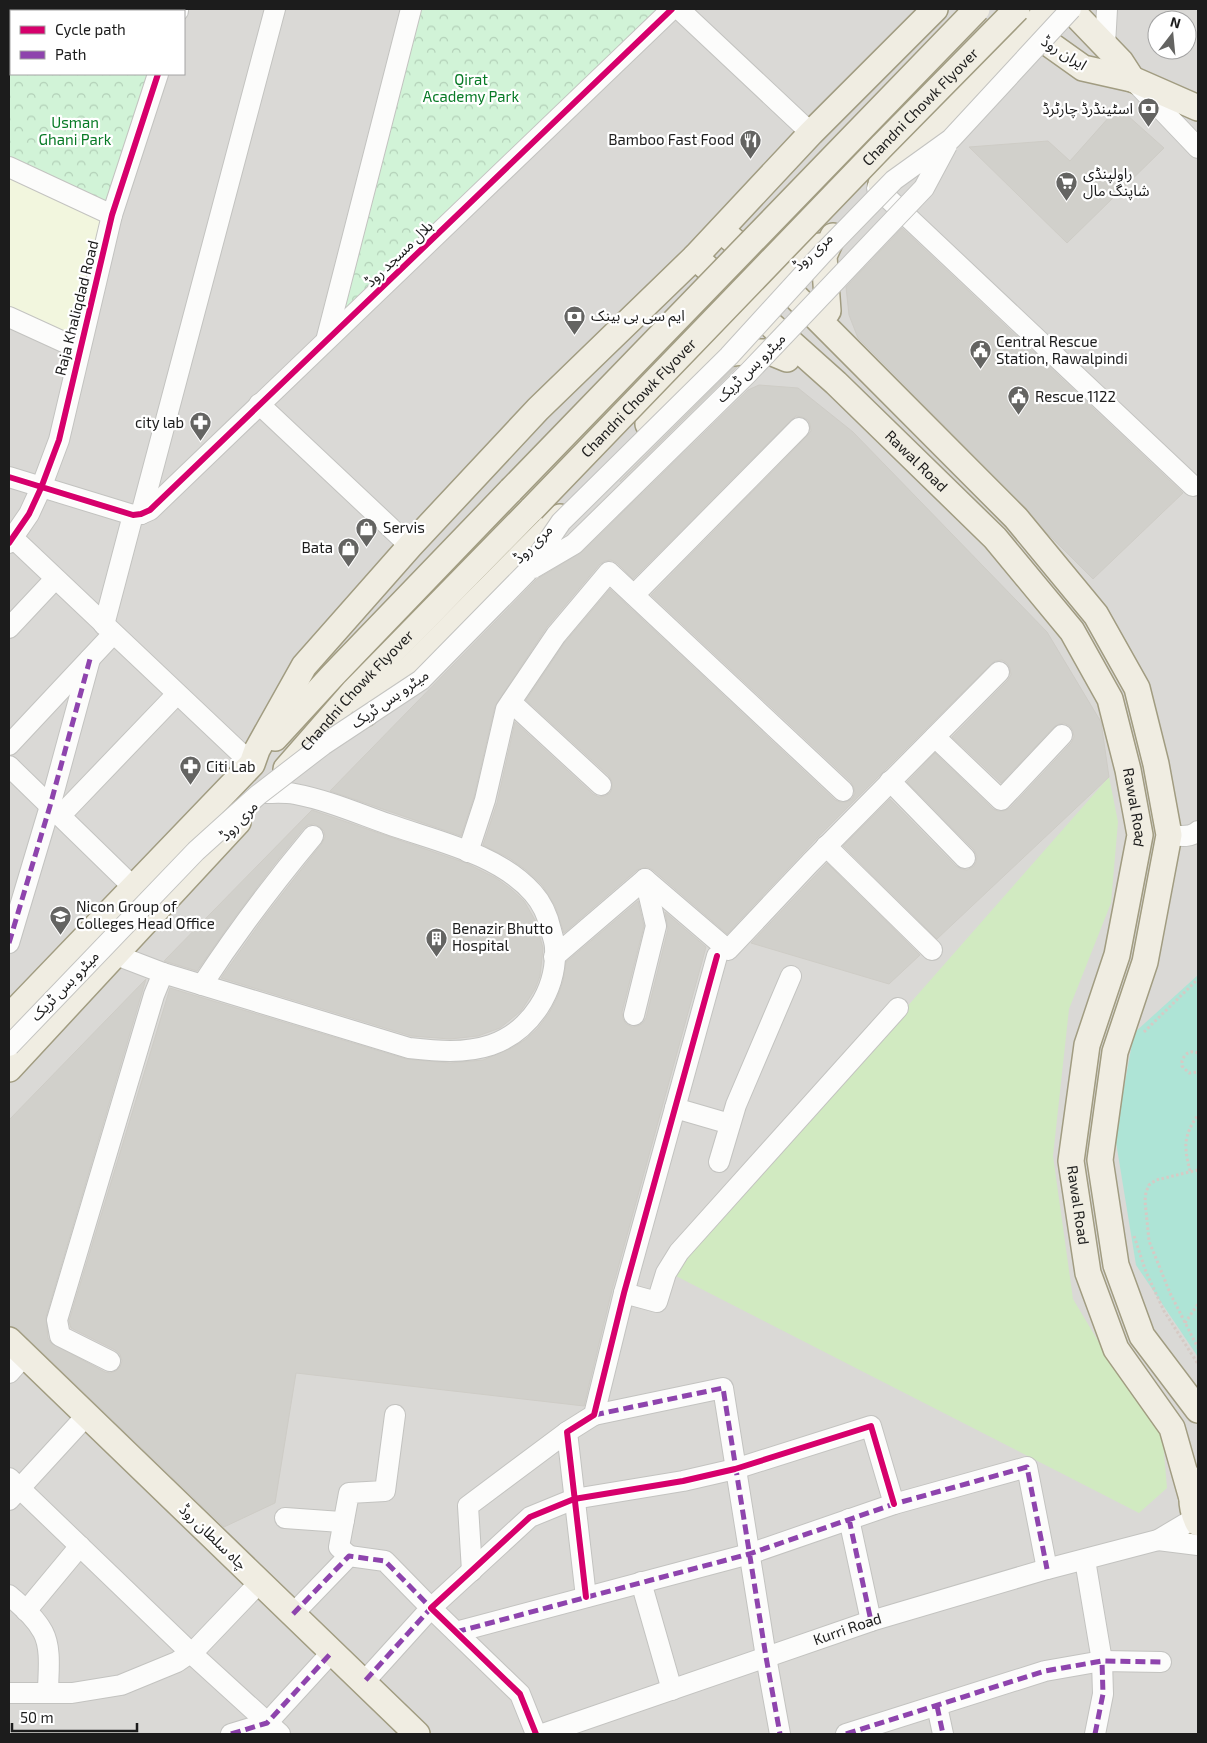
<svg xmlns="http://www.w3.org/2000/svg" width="1207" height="1743" font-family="'Exo 2','Noto Sans Arabic',sans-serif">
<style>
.residential{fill:#dad9d6;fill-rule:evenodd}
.education{fill:#f2f6de}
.grass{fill:#d1eac1}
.park{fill:url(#park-crowns)}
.pitch{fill:#aee4d6}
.building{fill:#d1d0cb;stroke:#ceccc6}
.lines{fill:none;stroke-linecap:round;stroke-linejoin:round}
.minor-casing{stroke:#c3c3c0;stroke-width:22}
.major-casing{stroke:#a19c81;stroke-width:28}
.path{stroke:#d6cac5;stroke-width:3;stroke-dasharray:2.5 2.5;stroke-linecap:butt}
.minor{stroke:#fcfcfb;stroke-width:20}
.major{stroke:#f0ede2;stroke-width:25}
.minor-bridge-casing{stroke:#c3c3c0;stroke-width:22;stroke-linecap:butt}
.major-bridge-casing{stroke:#a19c81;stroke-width:28;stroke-linecap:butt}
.minor-bridge{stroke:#fcfcfb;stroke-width:20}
.major-bridge{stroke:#f0ede2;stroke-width:25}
.quiet{stroke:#8e44ad;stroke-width:5;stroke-dasharray:10 5;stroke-linecap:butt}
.cycleway-casing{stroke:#fff;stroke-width:9}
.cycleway{stroke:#d6006c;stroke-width:6}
.labels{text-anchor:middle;stroke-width:4.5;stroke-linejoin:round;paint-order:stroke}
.street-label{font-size:15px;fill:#1c1c1c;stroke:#fff}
.park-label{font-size:15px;fill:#097b27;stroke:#fff}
.poi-label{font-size:15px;fill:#1c1c1c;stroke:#fff;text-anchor:start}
</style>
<defs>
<pattern id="park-crowns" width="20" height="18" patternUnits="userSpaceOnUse" patternTransform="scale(1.25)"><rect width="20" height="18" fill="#d1f3d7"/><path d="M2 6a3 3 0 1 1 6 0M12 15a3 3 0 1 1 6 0" fill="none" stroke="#b3d0b8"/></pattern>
</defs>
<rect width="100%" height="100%" fill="#ebeae4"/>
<path class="residential" d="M9 9H1198V1734H9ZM11 11H184V74H11ZM1157 20H1187V50H1157Z"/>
<path class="education" d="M9 167 112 215 79 349 9 317Z"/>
<path class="grass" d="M1109 777 1118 822 1111 903 1069 1009 1053 1156 1073 1299 1113 1366 1162 1430 1167 1488 1139 1513 672 1274Z"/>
<path class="park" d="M25 9H178L177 11H23Z
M408 9H672L327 337Z
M11 31V74H156L109 210 9 165V36Z"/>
<path class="pitch" d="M1198 975V1357L1136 1265 1115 1136 1134 1033Z"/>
<path class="building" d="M1118 107 1164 148 1067 243 969 147 1048 141 1070 161Z
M902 228 1183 493 1093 579 1043 529 1026 508 858 338 849 315 846 287Z
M734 367H737L620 482V481Z
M759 385 798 388 853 432 1047 632 1101 722 1109 777 937 939 843 846 890 799 956 866 961 869 967 870 974 866 976 862 977 856 974 850 907 782 935 753 993 809 998 811H1004L1010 808 1071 743 1074 737 1073 731 1070 726 1064 723 1059 724 1054 727 1001 783 952 737 1008 680 1011 675 1010 668 1007 663 1002 660 995 661 991 664 817 838 727 934 653 870 647 867 637 870 564 933 555 906 542 885 526 870 509 858 483 845 497 803 515 722 593 794 599 797 605 796 610 793 612 788V782L609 776 526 700 565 642 610 589 835 800 840 802H846L852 799 855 793 854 788 851 782 651 595 807 436 811 431 810 424 808 420 802 417 796 416 791 420 633 579 617 563 611 560 605 561 600 564 547 627 495 706 474 797 461 836 330 791 537 579 582 552 748 390Z
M312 810 466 863 496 878 511 889 524 901 535 920 543 948 540 976 535 989 521 1011 500 1028 478 1036 450 1039 411 1036 221 978 265 916 322 843 325 837 324 831 320 827 314 824 308 825 304 828 274 865 232 921 197 971 164 961Z
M827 863 920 955 889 984 751 943Z
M638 901 644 926 622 1012 623 1019 626 1024 632 1027 638 1026 643 1023 646 1018 668 929 665 912 706 947 612 1290 584 1406 296 1373 275 1503 224 1527 19 1330 9 1326V1120L146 979 46 1317 48 1338 51 1343 105 1372 110 1373 116 1371 120 1367 122 1361 120 1354 115 1350 71 1328 69 1321 170 988 406 1059 450 1063 483 1060 512 1048 526 1039 538 1028 549 1013 557 998 563 981 566 962Z"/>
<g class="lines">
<defs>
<g id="minor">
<path d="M679 9 811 133"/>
<path d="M23 11 25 9"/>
<path d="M178 11V9"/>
<path d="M9 36 11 31"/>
<path d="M1105 45 1107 9"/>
<path d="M1136 83 1198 148"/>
<path d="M9 167 112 215"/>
<path d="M877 188 1193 486"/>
<path d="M9 317 79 349"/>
<path d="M327 337 411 9"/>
<path d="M259 404 410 546"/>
<path d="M9 477 133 515 141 514 150 510 672 9"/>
<path d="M141 514 275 9"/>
<path d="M12 537 252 764"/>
<path d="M9 543 29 514 41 488 59 440 112 215 158 74"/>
<path d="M634 595 799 428"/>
<path d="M104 625 133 515"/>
<path d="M9 628 55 579"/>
<path d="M511 702 601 785"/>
<path d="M935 737 1001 800 1062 735"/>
<path d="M9 745 113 634"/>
<path d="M9 766 126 880"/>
<path d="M890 781 965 858"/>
<path d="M60 816 177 694"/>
<path d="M1169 835C1179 836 1191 838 1198 831"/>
<path d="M826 846 932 950"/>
<path d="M468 852 485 800 506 709 556 635 609 572 843 791"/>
<path d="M9 943 50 806 90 659"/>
<path d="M116 955 163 973 409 1048C436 1051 464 1054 491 1045 531 1031 557 990 555 948 555 942 552 935 551 930 548 917 542 903 533 893 499 854 436 841 388 824 357 813 327 800 295 794 285 792 274 793 265 793"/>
<path d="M554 957 645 879 728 950 810 863 999 672"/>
<path d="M202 985C236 933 273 884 313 836"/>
<path d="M634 1015 656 926 645 879"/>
<path d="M675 1108 730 1124"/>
<path d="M719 1162 736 1105 791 976"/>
<path d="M624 1293 657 1302 666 1273 679 1252 898 1008"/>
<path d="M110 1361 60 1336 57 1320 154 995 163 973"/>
<path d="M9 1373 25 1355"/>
<path d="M594 1415 723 1388 766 1657 780 1734"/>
<path d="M9 1478 191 1653 280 1734"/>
<path d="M9 1500 87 1415"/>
<path d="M285 1518 341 1522 344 1520"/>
<path d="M849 1519 871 1621"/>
<path d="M1158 1540 1198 1545"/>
<path d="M349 1556 339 1547 349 1493 385 1491 395 1415"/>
<path d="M1085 1560 1102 1661 1103 1694 1095 1734"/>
<path d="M472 1571 468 1506 567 1432"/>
<path d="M641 1582 672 1690"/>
<path d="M9 1595C21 1606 35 1617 43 1632 52 1649 48 1674 48 1693"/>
<path d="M586 1597 567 1432 594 1415 624 1293 717 956"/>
<path d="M26 1611 80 1546"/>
<path d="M293 1614 349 1556 385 1561 431 1608 364 1682"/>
<path d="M456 1632 749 1554 894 1504 1027 1467 1047 1569"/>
<path d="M9 1693H72L121 1685 177 1662 196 1649 260 1582"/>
<path d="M937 1706 943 1734"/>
<path d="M231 1734 267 1723 332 1652"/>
<path d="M536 1734 520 1694 431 1608 530 1517 574 1499 683 1481 735 1469 871 1426 894 1504"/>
<path id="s1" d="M543 1734 871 1621 1047 1569 1158 1540 1195 1518"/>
<path d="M846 1734 1045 1671 1102 1661 1161 1662"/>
</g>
<g id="major">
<path d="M1070 9 1121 62 1132 79"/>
<path d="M1024 26 1083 68 1132 79 1198 108"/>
<path d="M881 184 1049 9"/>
<path d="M721 230 781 282 1016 518 1096 615 1137 688 1156 764 1169 835 1145 962 1115 1052 1100 1160 1116 1265 1142 1336 1198 1410"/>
<path id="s2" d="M695 257 836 383 995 538 1072 631 1110 699 1128 770 1140 835 1117 955 1087 1045 1071 1161 1088 1273 1116 1349 1172 1428 1191 1495"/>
<path d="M828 311 824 256 833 236"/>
<path d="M714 355 743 352H770L787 359"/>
<path d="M648 424 781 282 820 246"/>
<path d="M365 714 560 517"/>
<path d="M275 738 333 675 511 490"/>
<path id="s3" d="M286 769 354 691 532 509"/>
<path d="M9 1017 252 764 257 750 304 666 410 546 538 409 695 257 811 133 935 9"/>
<path d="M9 1069 238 822"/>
<path d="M9 1340 417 1734"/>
<path d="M1195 1480C1190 1495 1191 1509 1198 1523"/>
</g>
</defs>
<use href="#minor" class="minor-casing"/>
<use href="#major" class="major-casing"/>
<path class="path" d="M1144 1032 1198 979
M1198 1053C1190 1050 1185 1053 1182 1061V1066L1189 1073 1198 1072
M1198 1170 1156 1180 1149 1185 1146 1192 1145 1201 1149 1241 1170 1293 1198 1348
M1190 1171C1184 1147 1183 1136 1198 1115
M1134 1236 1146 1272 1164 1311 1198 1364
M1185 1323 1198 1304"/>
<use href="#minor" class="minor"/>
<use href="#major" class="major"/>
<defs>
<path id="minor-bridge" d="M533 568 574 544 747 374 924 188 947 145
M9 1046 196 851 258 795 323 745 421 680 527 572 561 522 729 356 823 253 894 180 951 139 1071 9"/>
<g id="major-bridge">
<path d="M511 490 977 9"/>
<path id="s4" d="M532 509 882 146 1017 9"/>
</g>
</defs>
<use href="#minor-bridge" class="minor-bridge-casing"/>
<use href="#major-bridge" class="major-bridge-casing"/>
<use href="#minor-bridge" class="minor-bridge"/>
<use href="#major-bridge" class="major-bridge"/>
<path class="quiet" d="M9 943 50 806 90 659
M594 1415 723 1388 766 1657 780 1734
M849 1519 871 1621
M293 1614 349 1556 385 1561 431 1608 364 1682
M456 1632 749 1554 894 1504 1027 1467 1047 1569
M937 1706 943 1734
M231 1734 267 1723 332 1652
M846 1734 1045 1671 1102 1661 1161 1662
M1095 1734 1103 1694 1102 1661"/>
<defs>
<path id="cycleway" d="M9 477 133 515 141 514 150 510 672 9
M9 543 29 514 41 488 59 440 112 215 158 74
M586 1597 567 1432 594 1415 624 1293 717 956
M536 1734 520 1694 431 1608 530 1517 574 1499 683 1481 735 1469 871 1426 894 1504"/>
</defs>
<use href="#cycleway" class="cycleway-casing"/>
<use href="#cycleway" class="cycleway"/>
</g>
<defs>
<symbol id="bank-pin" viewBox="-11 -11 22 30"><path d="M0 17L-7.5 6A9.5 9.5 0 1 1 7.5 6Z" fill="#646462" stroke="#fff"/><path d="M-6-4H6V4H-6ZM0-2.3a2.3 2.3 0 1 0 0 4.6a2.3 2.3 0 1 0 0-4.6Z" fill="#fff"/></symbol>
<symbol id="restaurant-pin" viewBox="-11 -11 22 30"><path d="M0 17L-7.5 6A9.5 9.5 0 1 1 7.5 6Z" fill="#646462" stroke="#fff"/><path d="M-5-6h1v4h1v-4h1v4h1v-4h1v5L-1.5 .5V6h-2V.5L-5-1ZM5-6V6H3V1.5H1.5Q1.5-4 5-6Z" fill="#fff"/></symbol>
<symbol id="supermarket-pin" viewBox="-11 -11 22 30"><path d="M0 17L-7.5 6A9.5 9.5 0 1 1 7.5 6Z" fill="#646462" stroke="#fff"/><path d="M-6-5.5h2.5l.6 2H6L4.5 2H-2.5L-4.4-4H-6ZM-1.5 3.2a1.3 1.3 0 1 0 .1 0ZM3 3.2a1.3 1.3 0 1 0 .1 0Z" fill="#fff"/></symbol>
<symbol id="civic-pin" viewBox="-11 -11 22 30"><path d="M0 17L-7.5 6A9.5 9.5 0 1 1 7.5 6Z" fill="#646462" stroke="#fff"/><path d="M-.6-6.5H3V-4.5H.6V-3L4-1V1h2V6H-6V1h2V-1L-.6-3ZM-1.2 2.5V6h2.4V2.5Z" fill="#fff"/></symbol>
<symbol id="pharmacy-pin" viewBox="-11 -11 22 30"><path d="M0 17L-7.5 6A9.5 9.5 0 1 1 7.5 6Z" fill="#646462" stroke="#fff"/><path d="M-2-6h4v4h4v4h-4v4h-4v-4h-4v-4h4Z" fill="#fff"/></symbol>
<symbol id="shop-pin" viewBox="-11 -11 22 30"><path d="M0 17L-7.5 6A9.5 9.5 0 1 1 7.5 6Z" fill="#646462" stroke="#fff"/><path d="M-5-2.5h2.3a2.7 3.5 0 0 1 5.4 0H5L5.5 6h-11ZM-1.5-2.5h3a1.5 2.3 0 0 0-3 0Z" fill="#fff"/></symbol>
<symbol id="university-pin" viewBox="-11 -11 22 30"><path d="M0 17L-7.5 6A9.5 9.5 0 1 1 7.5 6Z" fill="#646462" stroke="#fff"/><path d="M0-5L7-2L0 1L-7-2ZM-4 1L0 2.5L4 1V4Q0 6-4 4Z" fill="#fff"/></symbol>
<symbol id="building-pin" viewBox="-11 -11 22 30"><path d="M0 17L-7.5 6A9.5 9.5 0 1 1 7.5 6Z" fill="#646462" stroke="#fff"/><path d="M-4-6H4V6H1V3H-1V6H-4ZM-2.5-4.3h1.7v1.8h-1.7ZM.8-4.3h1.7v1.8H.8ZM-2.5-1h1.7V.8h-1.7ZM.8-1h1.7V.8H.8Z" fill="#fff"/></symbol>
</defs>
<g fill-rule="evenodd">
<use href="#bank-pin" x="1136" y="96" width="25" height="34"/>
<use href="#restaurant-pin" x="738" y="128" width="25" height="34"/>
<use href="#supermarket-pin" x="1054" y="170" width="25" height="34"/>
<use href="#bank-pin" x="562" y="304" width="25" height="34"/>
<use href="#civic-pin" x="968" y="338" width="25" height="34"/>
<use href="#civic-pin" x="1006" y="384" width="25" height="34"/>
<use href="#pharmacy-pin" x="188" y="410" width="25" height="34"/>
<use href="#shop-pin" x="354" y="516" width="25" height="34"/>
<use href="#shop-pin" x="336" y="536" width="25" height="34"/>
<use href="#pharmacy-pin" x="178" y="754" width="25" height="34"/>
<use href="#university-pin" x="48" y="904" width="25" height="34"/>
<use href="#building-pin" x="424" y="926" width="25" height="34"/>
</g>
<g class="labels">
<g class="street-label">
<text transform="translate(1064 53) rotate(32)" y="5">ایران روڈ</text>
<text dy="5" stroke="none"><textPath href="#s4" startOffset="559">Chandni Chowk Flyover</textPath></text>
<text transform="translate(813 252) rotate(-43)" y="5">مری روڈ</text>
<text transform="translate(399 254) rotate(-44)" y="5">ہلال مسجد روڈ</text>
<text transform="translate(77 308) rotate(-76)" y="5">Raja Khaliqdad Road</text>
<text transform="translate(751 368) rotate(-45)" y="5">میٹرو بس ٹریک</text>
<text dy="5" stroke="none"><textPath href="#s4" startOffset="154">Chandni Chowk Flyover</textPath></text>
<text dy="5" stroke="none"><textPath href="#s2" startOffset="301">Rawal Road</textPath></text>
<text transform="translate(533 544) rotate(-45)" y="5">مری روڈ</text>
<text dy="5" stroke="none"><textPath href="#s3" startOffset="106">Chandni Chowk Flyover</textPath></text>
<text transform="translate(390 699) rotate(-35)" y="5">میٹرو بس ٹریک</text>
<text dy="5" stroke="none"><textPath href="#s2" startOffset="721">Rawal Road</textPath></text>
<text transform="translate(239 821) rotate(-47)" y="5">مری روڈ</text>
<text transform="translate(65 986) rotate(-46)" y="5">میٹرو بس ٹریک</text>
<text dy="5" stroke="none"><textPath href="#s2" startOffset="1128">Rawal Road</textPath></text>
<text transform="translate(213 1537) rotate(44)" y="5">چاہ سلطان روڈ</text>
<text dy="5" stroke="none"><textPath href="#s1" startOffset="322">Kurri Road</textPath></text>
</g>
<g class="park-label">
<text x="471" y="85">Qirat<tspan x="471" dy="17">Academy Park</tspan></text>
<text x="75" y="128">Usman<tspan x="75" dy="17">Ghani Park</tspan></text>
</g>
<g class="poi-label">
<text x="1133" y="114" text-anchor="end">اسٹینڈرڈ چارٹرڈ</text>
<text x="734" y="145" text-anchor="end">Bamboo Fast Food</text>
<text x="1083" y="179">راولپنڈی<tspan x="1083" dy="17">شاپنگ مال</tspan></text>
<text x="591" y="321">ایم سی بی بینک</text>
<text x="996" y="347">Central Rescue<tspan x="996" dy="17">Station, Rawalpindi</tspan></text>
<text x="1035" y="402">Rescue 1122</text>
<text x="184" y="428" text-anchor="end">city lab</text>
<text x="383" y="533">Servis</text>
<text x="333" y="553" text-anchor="end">Bata</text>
<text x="206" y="772">Citi Lab</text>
<text x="76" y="912">Nicon Group of<tspan x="76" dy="17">Colleges Head Office</tspan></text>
<text x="452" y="934">Benazir Bhutto<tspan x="452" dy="17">Hospital</tspan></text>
</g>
</g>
<rect width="1207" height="1743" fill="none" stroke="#1c1c1c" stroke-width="20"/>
<rect x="10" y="10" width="175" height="65" fill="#ffffff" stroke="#a4a4a4"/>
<rect x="20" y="26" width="25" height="8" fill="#d6006c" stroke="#a4a4a4"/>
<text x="55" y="35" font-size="15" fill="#1c1c1c">Cycle path</text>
<rect x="20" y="51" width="25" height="8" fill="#8e44ad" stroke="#a4a4a4"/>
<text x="55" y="60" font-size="15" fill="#1c1c1c">Path</text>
<g transform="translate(1172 35) rotate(16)"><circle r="24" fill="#ffffff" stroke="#a4a4a4"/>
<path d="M0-4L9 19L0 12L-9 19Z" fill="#646462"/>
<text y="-8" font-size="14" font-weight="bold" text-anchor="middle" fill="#1c1c1c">N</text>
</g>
<path d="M12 1723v8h125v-8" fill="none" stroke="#1c1c1c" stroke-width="2.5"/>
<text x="20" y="1723" font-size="15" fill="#1c1c1c" stroke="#ffffff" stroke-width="4" paint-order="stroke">50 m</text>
</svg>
